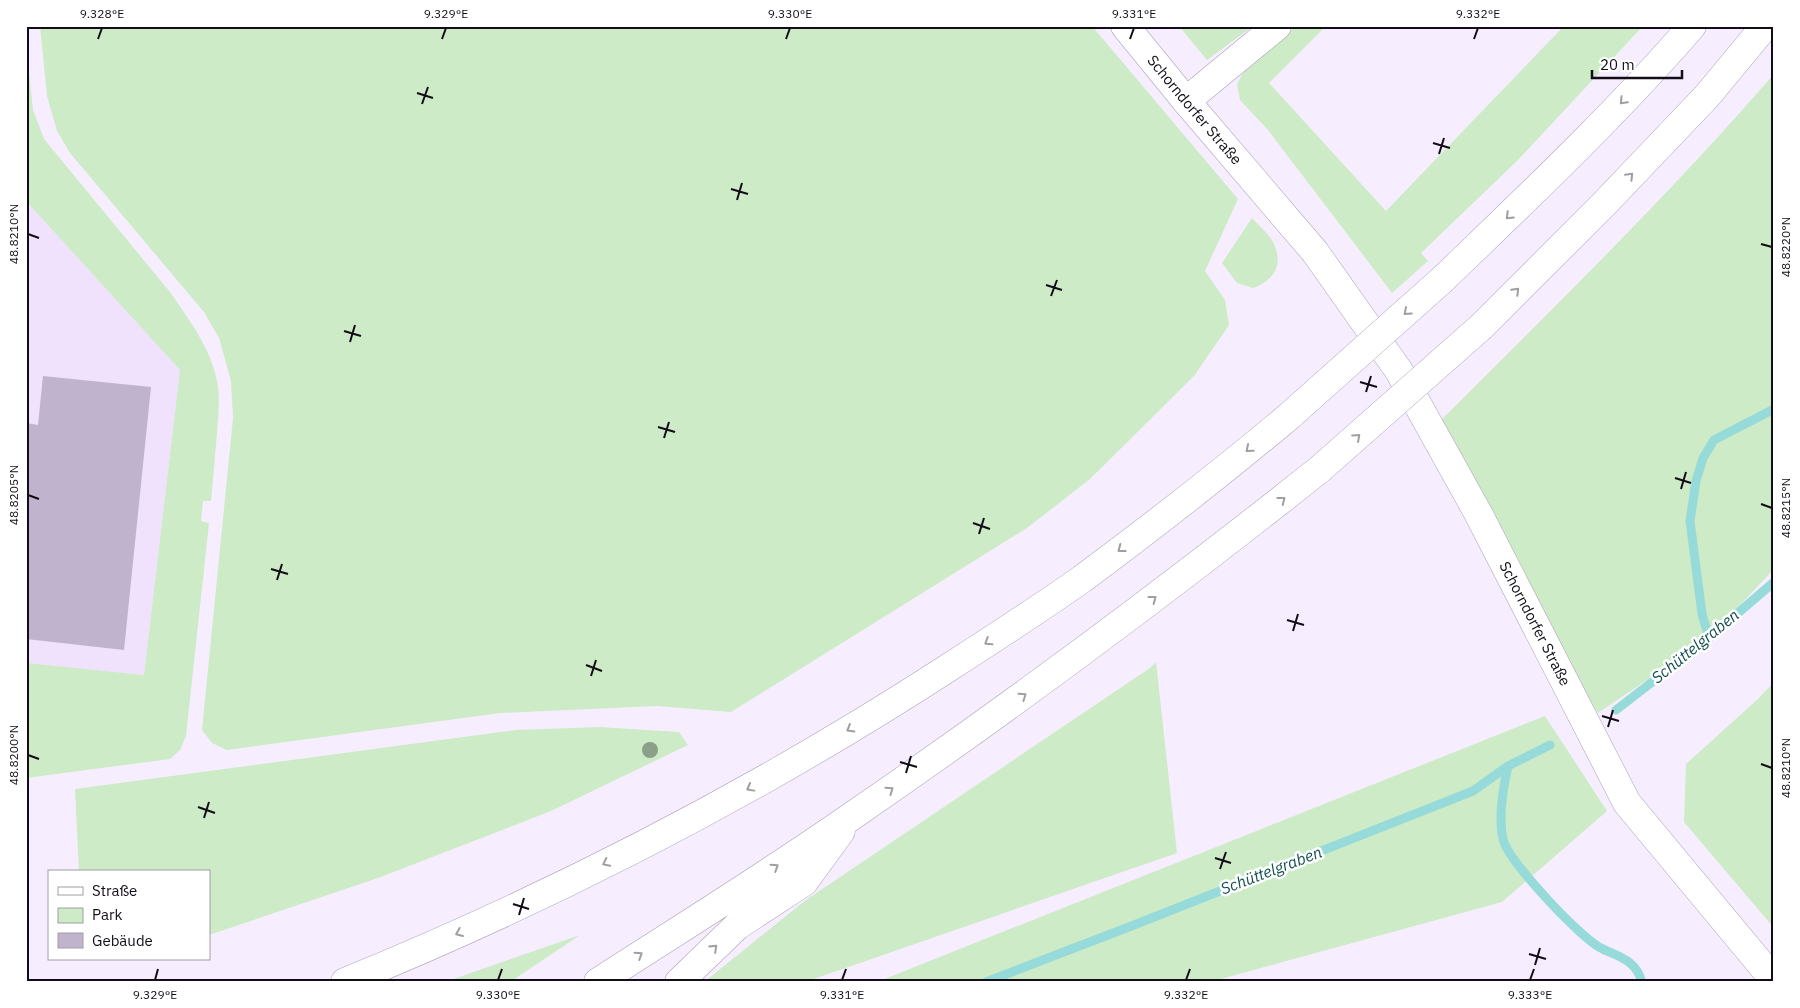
<svg xmlns="http://www.w3.org/2000/svg" width="1800" height="1008" font-family="'IBM Plex Sans',sans-serif">
<style>
.built{fill:#f0e2fd}
.green{fill:#cdebc6}
.lines{fill:none;stroke-linecap:round;stroke-linejoin:round}
.stream{stroke:#97dada;stroke-width:9}
.building{fill:#c0b3cd}
.minor-casing{stroke:#aca0b9;stroke-width:29}
.major-casing{stroke:#aca0b9;stroke-width:29}
.highway-casing{stroke:#aca0b9;stroke-width:29}
.minor{stroke:#fff;stroke-width:28}
.major{stroke:#fff;stroke-width:28}
.highway{stroke:#fff;stroke-width:28}
.highway-bridge-casing{stroke:#aca0b9;stroke-width:29;stroke-linecap:butt}
.highway-bridge{stroke:#fff;stroke-width:28}
.tree{fill:#8ca089}
.oneway{stroke:#a09ea2}
.ticks{fill:none;stroke:#120d16;stroke-width:2}
.labels{text-anchor:middle;stroke-width:5;stroke-linejoin:round;paint-order:stroke}
.street-label{font-size:15px;fill:#120d16;stroke:#fff}
.water-label{font-size:16px;font-style:italic;fill:#144f50;stroke:#fff}
.neatline{fill:none;stroke:#120d16;stroke-width:2}
.ticks-label{font-size:12px;text-anchor:middle;fill:#120d16}
</style>
<rect width="100%" height="100%" fill="#f6eefe"/>
<path class="built" d="M26 201 180 370 144 675 26 664Z"/>
<path class="green" d="M40 26H1092L1238 199 1205 271 1225 300 1229 325 1194 376 1090 479 1027 528 731 712 657 706 500 713 227 750 212 743 202 730 233 418 231 381 219 338 204 312 70 153 57 131 47 96Z
M1179 26H1253L1207 60Z
M1295 26H1326L1269 83 1386 211 1564 26H1643L1518 160 1421 253 1428 261 1392 293 1268 130 1240 100 1237 85 1242 74Z
M26 43 33 110 44 139 170 292C190 321 213 351 218 387 220 402 218 418 217 433 215 456 213 479 211 501H203L201 521 209 523 186 736 180 750 170 759 26 778V663L144 675 180 370 26 201Z
M1774 74V569L1709 638 1598 713 1421 440C1541 320 1663 202 1774 74Z
M1252 218C1258 225 1268 233 1273 242 1284 264 1275 280 1253 288L1237 283 1222 263Z
M1156 662 1177 853 805 982H704L806 900 1150 668Z
M1774 682V928L1684 822 1686 764 1758 699Z
M1545 716 1607 811 1502 902 1210 982H877Z
M599 727 679 732 688 745 551 811 378 878 209 935V872H79L75 789 516 730Z
M580 935 510 982H445Z"/>
<g class="lines">
<path class="stream" d="M1709 638 1702 614 1690 521 1696 481 1703 458 1714 440 1774 409
M1616 710 1709 638 1774 582
M1508 766C1503 788 1498 817 1503 839 1508 861 1578 935 1599 947 1617 957 1635 958 1642 982
M986 982 1134 925 1473 791 1508 766 1550 745"/>
</g>
<path class="building" d="M43 376 151 387 124 650 26 639V423L38 425Z"/>
<g class="lines">
<defs>
<path id="minor" d="M1186 101 1277 26"/>
<g id="major">
<path id="s1" d="M1125 26 1186 101 1315 252 1399 371 1478 513 1627 803 1774 980"/>
</g>
<path id="highway" d="M1443 279C1528 197 1614 116 1692 26
M1482 326 1604 204 1707 96 1765 26
M345 982C555 896 757 792 948 668 993 639 1038 610 1082 579 1152 527 1220 474 1287 418
M598 982C683 927 769 874 852 816 1012 706 1168 590 1320 469
M679 982 737 926 804 882 841 831"/>
</defs>
<use href="#minor" class="minor-casing"/>
<use href="#major" class="major-casing"/>
<use href="#highway" class="highway-casing"/>
<use href="#minor" class="minor"/>
<use href="#major" class="major"/>
<use href="#highway" class="highway"/>
<defs>
<path id="highway-bridge" d="M1287 418 1443 279
M1320 469 1482 326"/>
</defs>
<use href="#highway-bridge" class="highway-bridge-casing"/>
<use href="#highway-bridge" class="highway-bridge"/>
</g>
<circle class="tree" cx="650" cy="750" r="8"/>
<defs><path id="oneway-chevron" d="M-2-3.5L2.5 0L-2 3.5" fill="none" stroke-width="1.6" stroke-linecap="round" stroke-linejoin="round" transform="scale(1.25)"/></defs>
<g class="oneway">
<use href="#oneway-chevron" transform="translate(1623 101) rotate(134)"/>
<use href="#oneway-chevron" transform="translate(1630 176) rotate(-46)"/>
<use href="#oneway-chevron" transform="translate(1509 216) rotate(136)"/>
<use href="#oneway-chevron" transform="translate(1516 291) rotate(-45)"/>
<use href="#oneway-chevron" transform="translate(1407 312) rotate(138)"/>
<use href="#oneway-chevron" transform="translate(1357 437) rotate(-42)"/>
<use href="#oneway-chevron" transform="translate(1249 449) rotate(140)"/>
<use href="#oneway-chevron" transform="translate(1282 500) rotate(-38)"/>
<use href="#oneway-chevron" transform="translate(1121 549) rotate(143)"/>
<use href="#oneway-chevron" transform="translate(1153 599) rotate(-37)"/>
<use href="#oneway-chevron" transform="translate(988 642) rotate(147)"/>
<use href="#oneway-chevron" transform="translate(1023 696) rotate(-35)"/>
<use href="#oneway-chevron" transform="translate(850 729) rotate(149)"/>
<use href="#oneway-chevron" transform="translate(750 788) rotate(151)"/>
<use href="#oneway-chevron" transform="translate(890 790) rotate(-35)"/>
<use href="#oneway-chevron" transform="translate(606 863) rotate(154)"/>
<use href="#oneway-chevron" transform="translate(775 867) rotate(-33)"/>
<use href="#oneway-chevron" transform="translate(459 933) rotate(157)"/>
<use href="#oneway-chevron" transform="translate(714 948) rotate(-43)"/>
<use href="#oneway-chevron" transform="translate(639 955) rotate(-33)"/>
</g>
<path class="ticks" d="M98 39 102 28M442 39 446 28M786 39 790 28M1130 39 1134 28M1474 39 1478 28M417 93 433 98M422 104 428 87M1433 143 1450 148M1439 154 1444 138M731 189 748 194M737 200 742 183M28 234 39 238M1761 244 1772 247M1046 285 1062 290M1051 296 1057 280M344 331 361 336M350 342 355 325M1360 382 1377 387M1366 392 1371 376M658 427 675 432M664 438 669 422M1675 478 1691 483M1681 489 1686 472M28 495 39 499M1761 504 1772 508M973 523 990 529M979 534 984 518M271 569 288 574M277 580 282 564M1287 620 1304 625M1293 631 1298 614M586 665 602 671M591 676 596 660M1602 716 1619 721M1608 727 1613 710M28 755 39 759M900 762 917 767M1761 764 1772 768M906 773 911 756M198 807 215 813M204 818 209 802M1215 858 1231 863M1220 869 1226 852M513 904 529 909M519 915 524 898M1529 954 1546 959M1535 965 1540 948M155 980 158 969M498 980 502 969M842 980 846 969M1186 980 1190 969M1530 980 1534 969"/>
<g class="labels">
<g class="street-label">
<text dy="5" stroke="none"><textPath href="#s1" startOffset="109">Schorndorfer Straße</textPath></text>
<text dy="5" stroke="none"><textPath href="#s1" startOffset="728">Schorndorfer Straße</textPath></text>
</g>
<g class="water-label">
<text transform="translate(1695 646) rotate(-39)" y="6">Schüttelgraben</text>
<text transform="translate(1271 870) rotate(-21)" y="6">Schüttelgraben</text>
</g>
</g>
<rect width="1800" height="1008" fill="none" stroke="#ffffff" stroke-width="55"/>
<rect x="48" y="870" width="162" height="90" fill="#ffffff" stroke="#a09ea2"/>
<rect x="58" y="887" width="25" height="8" fill="#ffffff" stroke="#a09ea2"/>
<text x="92" y="896" font-size="15" fill="#120d16">Straße</text>
<rect x="58" y="908" width="25" height="15" fill="#cdebc6" stroke="#a09ea2"/>
<text x="92" y="920" font-size="15" fill="#120d16">Park</text>
<rect x="58" y="933" width="25" height="15" fill="#c0b3cd" stroke="#a09ea2"/>
<text x="92" y="946" font-size="15" fill="#120d16">Gebäude</text>
<path d="M1592 70v8h90v-8" fill="none" stroke="#120d16" stroke-width="2.5"/>
<text x="1600" y="70" font-size="15" fill="#120d16" stroke="#ffffff" stroke-width="4" paint-order="stroke">20 m</text>
<rect x="28" y="28" width="1744" height="952" class="neatline"/>
<g class="ticks-label">
<text x="102" y="18">9.328°E</text>
<text x="446" y="18">9.329°E</text>
<text x="790" y="18">9.330°E</text>
<text x="1134" y="18">9.331°E</text>
<text x="1478" y="18">9.332°E</text>
<text transform="translate(14 234) rotate(-90)" y="4">48.8210°N</text>
<text transform="translate(1786 247) rotate(-90)" y="4">48.8220°N</text>
<text transform="translate(14 495) rotate(-90)" y="4">48.8205°N</text>
<text transform="translate(1786 508) rotate(-90)" y="4">48.8215°N</text>
<text transform="translate(14 755) rotate(-90)" y="4">48.8200°N</text>
<text transform="translate(1786 768) rotate(-90)" y="4">48.8210°N</text>
<text x="155" y="999">9.329°E</text>
<text x="498" y="999">9.330°E</text>
<text x="842" y="999">9.331°E</text>
<text x="1186" y="999">9.332°E</text>
<text x="1530" y="999">9.333°E</text>
</g>
</svg>
